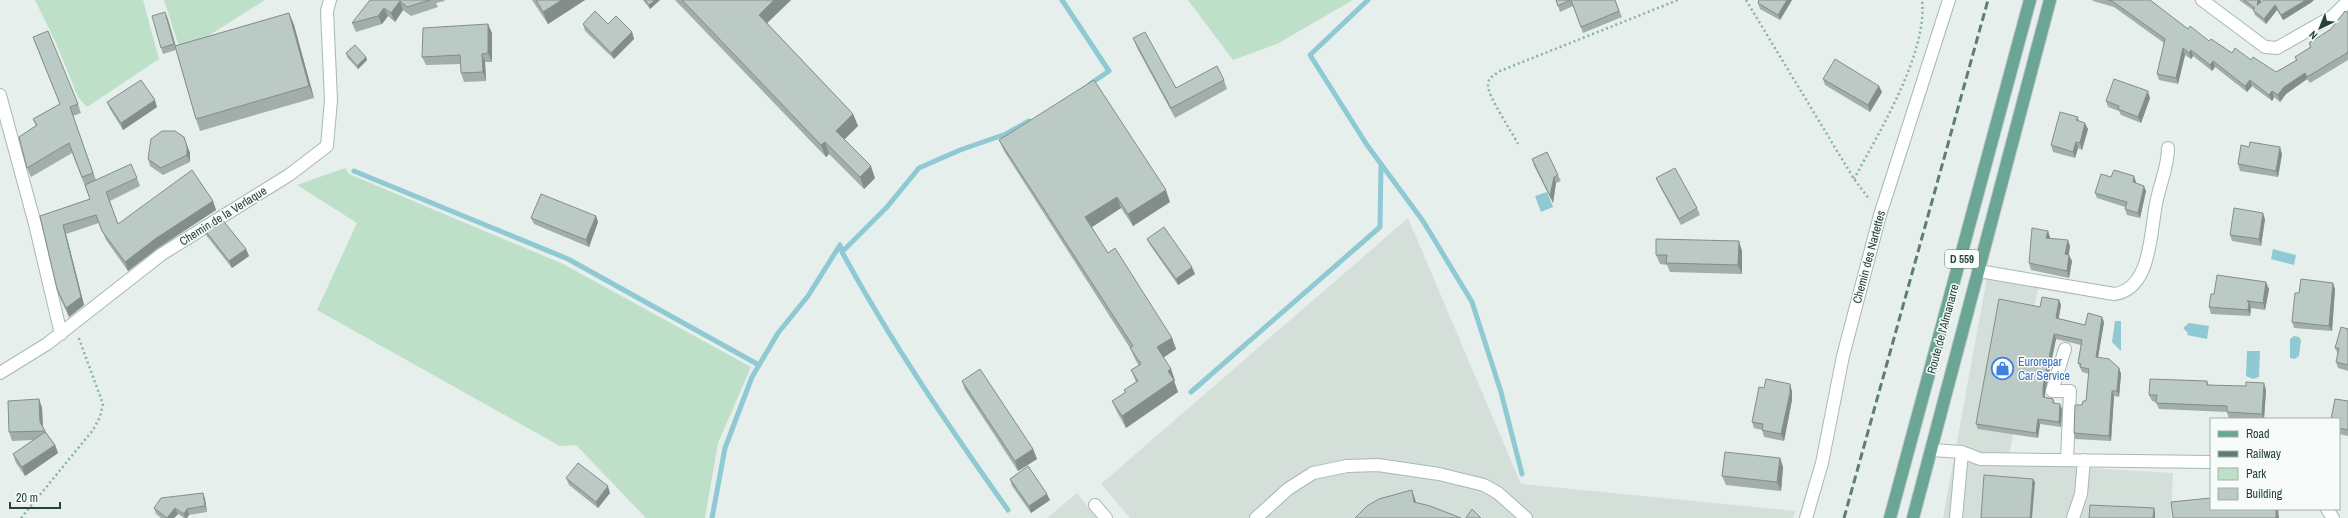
<svg xmlns="http://www.w3.org/2000/svg" width="2348" height="518" font-family="'Archivo Narrow',sans-serif">
<style>
.built{fill:#d4dfda}
.green{fill:#bfe0c8}
.water{fill:#8ec9d4}
.lines{fill:none;stroke-linecap:round;stroke-linejoin:round}
.stream{stroke:#8ec9d4;stroke-width:5}
.minor-casing{stroke:#a8b8b2;stroke-width:14}
.major-casing{stroke:#c2cac8;stroke-width:14}
.path{stroke:#86b3a5;stroke-width:2.5;stroke-dasharray:2 3;stroke-linecap:butt}
.minor{stroke:#fff;stroke-width:12}
.major{stroke:#6aa596;stroke-width:12}
.rail{stroke:#5f7d75;stroke-width:3;stroke-dasharray:8 4;stroke-linecap:butt}
.wall{fill:#a1aea9}
.shaded-wall{fill:#838d89}
.building{fill:#bbcac4;stroke:#838d89}
.labels{text-anchor:middle;stroke-width:3;stroke-linejoin:round;paint-order:stroke}
.shield{fill:#f7fbf9;stroke:#637a73;stroke-width:1}
.shield-label{font-size:11px;font-weight:bold;fill:#24423a}
.street-label{font-size:12px;fill:#24423a;stroke:#f7fbf9}
.shop-label{font-size:12px;fill:#366cbe;stroke:#f7fbf9;text-anchor:start}
</style>
<rect width="100%" height="100%" fill="#e6efeb"/>
<path class="built" d="M1408 218 1521 484 1795 511 1793 518H1130L1101 484Z
M1988 272 2038 287 2008 463 2173 473 2171 518H1943Z
M1077 493 1097 518H1047Z"/>
<path class="green" d="M35 0H143L159 59 87 107 78 97 56 43Z
M164 0H265L181 53Z
M1188 0H1353L1277 44 1233 60Z
M345 168 349 174 563 264 751 367 718 443 705 518H646L576 445 560 446 317 310 357 223 297 185Z"/>
<path class="water" d="M1547 192 1553 207 1541 212 1535 196Z
M2273 249 2296 255 2294 265 2271 259Z
M2115 321H2121V351L2112 342Z
M2189 323 2209 326 2207 339 2187 335 2188 333 2183 328Z
M2294 336 2299 337 2301 340 2299 356 2295 359 2290 358V339Z
M2247 351H2260L2259 377 2253 379 2246 376Z"/>
<g class="lines">
<path class="stream" d="M1062 0 1109 71 1090 84
M1368 0 1310 55 1367 145 1423 221 1472 302 1501 392 1522 474
M354 171 568 259 759 365
M842 252C891 342 949 427 1008 510
M1191 392 1380 227 1381 165
M712 518 725 448 752 377 778 333 808 296 840 245 842 252 887 207 919 168 960 150 1006 134 1029 121"/>
<defs>
<path id="minor" d="M2202 0 2265 47 2277 48 2333 16 2348 1
M0 95 35 224 61 334
M1979 271 2114 294C2153 289 2150 228 2157 199 2161 181 2168 166 2168 148
M2065 349 2052 391H2070L2067 460
M0 373 47 344 162 254 289 175 327 146 331 100 327 11 330 0
M1931 450 1962 452 1980 459 2211 462
M1095 505 1106 518
M2327 509 2333 518
M1256 518 1288 489 1313 473 1347 466 1378 465 1439 474 1484 485 1498 493 1526 518
M1806 518 1822 463 1843 356 1880 215 1949 0
M1956 518 1962 452
M2073 518 2081 494 2084 460"/>
<path id="major" d="M1890 518 2030 0
M1913 518 2050 0"/>
</defs>
<use href="#minor" class="minor-casing"/>
<use href="#major" class="major-casing"/>
<path class="path" d="M1746 0 1854 179 1870 200
M1518 144C1512 132 1487 95 1488 85 1488 77 1495 75 1500 71L1678 0
M1854 179C1879 132 1928 53 1922 0
M21 518 93 430 100 417 103 404 78 336"/>
<use href="#minor" class="minor"/>
<use href="#major" class="major"/>
<path class="rail" d="M1844 518 1988 0"/>
</g>
<path class="wall" d="M370 0H444L445 1 436 3 438 7 411 16 403 10 395 22 388 16 382 24 356 32 352 23Z
M532 0H585L548 24Z
M643 0H660L650 9Z
M675 0H791L767 23 853 114 858 126 844 139 875 178 864 189 829 154 826 157Z
M1556 0H1615L1622 17 1583 33 1573 6 1560 12Z
M1759 0H1792L1780 20 1760 9 1758 3Z
M2092 0H2150L2188 29 2209 41 2232 53 2251 60 2276 72 2296 61 2295 57 2310 47 2309 43 2331 29 2348 13V60L2310 83 2307 79 2286 94 2280 102 2274 97 2272 101 2252 86 2247 92 2215 67 2212 71 2193 56 2191 59 2185 55 2178 84 2159 80 2157 74 2164 43 2114 7 2093 1Z
M2239 0H2261V2H2312L2283 20 2277 10 2266 24 2255 15 2253 10Z
M165 12 175 46 289 13 294 25 314 98 200 131 196 119 176 50 163 54 161 48Z
M583 24H608L632 32 634 39 614 59 585 31Z
M492 33V62H485L486 81 464 82 461 73V64L426 65 422 57Z
M33 37 78 104 81 113 73 116 96 180 137 178 140 186 110 201 118 224 213 201 216 210 158 248 128 271 106 240 99 223 66 234 84 305 69 317 60 298 57 289 40 216 90 199 72 153 31 177 27 168 36 126 33 119 60 104Z
M1133 38 1176 88 1224 80 1227 89 1175 118 1137 48Z
M346 53 366 57 367 60 358 69 347 57Z
M1823 79 1882 92 1870 112 1825 85Z
M2150 98 2141 123 2121 115 2119 111 2108 107 2106 101Z
M107 102 157 107 123 130 110 109Z
M2078 117 2079 121 2088 129 2082 150 2078 148 2075 158 2053 152 2051 145Z
M184 137 190 153V162L163 175 150 166 148 159Z
M999 140 1170 202 1133 226 1121 208 1092 227 1108 253 1172 338 1176 349 1163 358 1171 369 1175 381H1174L1178 392 1126 428 1117 412 1112 401 1125 393 1124 390 1136 382 1131 370 1139 366 1135 359 1130 348 1004 151Z
M2282 154 2278 177 2240 171 2238 164Z
M1532 159 1558 175 1561 181 1556 183 1553 203 1534 166Z
M2111 177 2136 182V183L2146 191 2140 218 2127 215 2125 209V207L2097 198 2095 193Z
M1656 178 1697 208 1700 215 1681 225 1659 185Z
M596 216 598 222 589 247 534 224 531 218Z
M2265 219 2261 246 2232 241 2230 235Z
M204 229 246 249 249 256 232 268 206 235Z
M2048 231 2050 238 2070 246 2068 255 2072 261 2069 278 2031 270 2029 263Z
M1147 239 1195 274 1178 285 1150 245Z
M1742 251V274L1670 272 1667 265 1660 264 1656 255Z
M2269 289 2265 310 2251 308 2250 316 2211 314 2209 307 2214 294Z
M2335 289 2332 331 2294 328 2292 322 2299 293Z
M2059 300 2061 305 2058 318 2085 325 2104 322 2098 358 2119 368 2121 374 2119 397 2114 396 2111 441 2075 439 2074 433 2082 405 2086 401 2089 374 2082 372 2078 363 2081 345 2056 339 2045 392V397L2053 399 2055 403 2060 404 2062 409 2061 427 2040 424 2038 438 1978 429 1976 424 2040 307Z
M2348 329V371L2338 368 2336 362 2338 354 2335 348Z
M962 381 1033 449 1037 459 1018 471 965 390Z
M2207 381 2209 385 2266 390 2264 419H2229L2227 412 2159 409 2156 402 2152 401 2149 395Z
M1764 388 1792 391V400L1784 441 1764 437 1762 430 1754 428 1752 422Z
M39 399 42 408 43 427 46 432 55 445 58 453 25 476 16 463 13 454 33 440 12 441 9 432Z
M2348 401V436L2339 434V419Z
M1780 458 1783 467 1781 491 1726 485 1722 476Z
M566 478 610 493 598 508 569 485Z
M1010 479 1050 500 1031 513 1012 486Z
M203 493 205 499 207 512 189 515 187 518H184L178 514 174 518H161L156 514 154 508Z"/>
<path class="shaded-wall" d="M562 0H585L548 24 543 12Z
M655 0H660L650 9 649 5Z
M774 0H791L763 27 759 15Z
M1787 0H1792L1780 20 1778 15Z
M2258 0H2261L2259 10 2257 5Z
M2306 0H2314L2312 2 2283 20 2281 15Z
M400 1 403 10 395 22 391 13Z
M2275 5 2277 10 2266 24 2264 19Z
M384 8 388 16 382 24 378 16Z
M165 12 168 19 177 50 174 44Z
M289 13 294 25 314 98 309 86Z
M488 24 492 33V62L488 53Z
M632 32 634 39 614 59 611 53Z
M2183 48 2185 55 2178 84 2176 78Z
M2191 50 2193 56 2191 59 2189 53Z
M482 54 485 62 486 81 483 72Z
M366 57 367 60 358 69 357 66Z
M2213 61 2215 67 2212 71 2210 65Z
M2305 73 2307 79 2286 94 2280 102 2278 95 2284 87Z
M2250 80 2252 86 2247 92 2245 86Z
M1879 86 1882 92 1870 112 1868 105Z
M2148 91 2150 98 2141 123 2138 117Z
M2272 91 2274 97 2272 101 2269 95Z
M155 100 157 107 123 130 121 123Z
M853 114 858 126 841 143 836 131Z
M2085 123 2088 129 2082 150 2080 143Z
M825 142 829 154 826 157 821 145Z
M2076 142 2078 148 2075 158 2073 152Z
M187 146 190 153V162L187 155Z
M2280 147 2282 154 2278 177 2276 171Z
M871 166 875 178 864 189 860 177Z
M2134 176 2136 182 2135 188 2133 182Z
M1554 177 1556 183 1553 203 1550 196Z
M2144 186 2146 191 2140 218 2138 213Z
M1166 190 1170 202 1133 226 1128 214Z
M1117 197 1121 208 1089 229 1085 217Z
M213 201 216 210 158 248 128 271 125 262 155 239Z
M2263 213 2265 219 2261 246 2259 239Z
M596 216 598 222 589 247 586 240Z
M63 225 66 234 84 305 69 317 66 308Z
M2048 231 2050 237 2049 244 2046 238Z
M2068 240 2070 246 2068 261 2065 254Z
M1739 241 1742 251V274L1738 265Z
M246 249 249 256 232 268 229 261Z
M2069 255 2072 261 2069 278 2067 271Z
M1192 267 1195 274 1178 285 1176 279Z
M2266 282 2269 289 2265 310 2263 303Z
M2333 283 2335 289 2332 331 2329 326Z
M2059 300 2061 305 2058 323 2056 318Z
M2249 301 2251 308 2250 316 2248 310Z
M2102 317 2104 322 2097 363 2096 357Z
M2054 334 2056 339 2045 392V403L2043 397V387Z
M1172 338 1176 349 1161 359 1157 347Z
M2119 368 2121 374 2119 397 2117 391Z
M1171 369 1175 381H1174L1178 392 1126 428 1122 416 1168 371Z
M2264 383 2266 390 2264 419H2263L2262 414Z
M1790 384 1792 391V400L1784 441 1781 434Z
M2112 391 2114 396 2111 441 2109 436Z
M39 399 42 408 43 430 40 422Z
M2060 404 2062 409 2061 427 2059 422Z
M2038 419 2040 424 2038 438 2036 433Z
M55 445 58 453 25 476 22 467Z
M1033 449 1037 459 1018 471 1015 461Z
M1780 458 1783 467 1781 491 1777 482Z
M2033 479 2035 482 2032 518H2030Z
M608 486 610 493 598 508 596 502Z
M1412 490 1416 502 1418 515 1414 502Z
M203 493 205 499 207 512 205 506Z
M1047 494 1050 500 1031 513 1029 506Z
M175 508 178 514 174 518H167Z
M2154 508 2155 512V518H2153Z
M187 509 189 515 187 518H185L184 514Z
M2276 509H2278L2279 518H2276Z"/>
<path class="building" d="M370 0H430L407 7 400 1 391 13 384 8 378 16 352 23Z
M536 0H562L543 12Z
M645 0H655L649 5Z
M682 0H774L759 15 853 114 836 131 871 166 860 177 825 142 821 145Z
M1556 0H1570L1558 6Z
M1571 0H1615L1619 11 1581 27Z
M1759 0H1787L1778 15 1758 3Z
M2108 0H2150L2188 29 2190 26 2209 41 2211 39 2232 53 2235 48 2251 60 2253 57 2276 72 2297 60 2295 57 2311 47 2309 43 2331 29 2345 11 2348 13V51L2347 53 2307 77 2305 73 2284 87 2278 95 2272 91 2269 95 2250 80 2245 86 2213 61 2210 65 2191 50 2189 53 2183 48 2176 78 2157 74 2165 39 2112 1Z
M2244 0H2258L2257 5 2264 0H2306L2281 15 2275 5 2264 19 2253 10 2255 8Z
M595 11 608 24 616 16 632 32 611 53 583 24Z
M165 12 174 44 161 48 152 16Z
M289 13 309 86 196 119 175 46Z
M488 24V53L482 54 483 72 461 73 460 55 422 57 423 28Z
M48 31 78 104 70 107 93 173 82 177 69 143 27 168 19 137 37 125 33 119 60 104 33 37Z
M1145 32 1176 88 1217 66 1224 80 1171 108 1133 38Z
M355 45 366 57 357 66 346 53Z
M1835 59 1879 86 1868 105 1823 79Z
M2114 79 2148 91 2138 117 2118 109 2119 106 2106 101Z
M141 80 155 100 121 123 107 102Z
M1094 80 1166 190 1128 214 1117 197 1085 217 1108 253 1115 248 1172 338 1157 347 1171 369 1168 371 1174 380 1122 416 1112 401 1126 392 1124 390 1138 381 1131 370 1141 364 1130 348 1133 346 999 140Z
M2060 112 2078 117 2076 120 2085 123 2080 143 2076 142 2073 152 2051 145Z
M162 131H175L184 137 187 146V155L161 168 148 159 151 139Z
M2250 142 2280 147 2276 171 2238 164 2241 145 2249 147Z
M1547 152 1558 175 1554 177 1550 196 1532 159Z
M131 164 137 178 106 192 118 224 192 170 213 201 155 239 125 262 102 231 96 215 63 225 81 297 66 308 57 289 40 216 90 199 85 185Z
M1675 168 1697 208 1679 219 1656 178Z
M2114 170 2134 176 2133 182 2144 186 2138 213 2125 209 2127 202 2095 193 2101 174 2111 177Z
M541 194 596 216 586 240 531 218Z
M2234 208 2263 213 2259 239 2230 235Z
M221 218 246 249 229 261 204 229Z
M1164 227 1192 267 1176 279 1147 239Z
M2032 228 2048 231 2046 238 2068 240 2065 254 2069 255 2067 271 2029 263Z
M1656 239 1739 241 1738 265 1666 263 1667 255H1656Z
M2217 275 2266 282 2263 303 2247 301H2249L2248 310 2209 307 2211 294H2214Z
M2301 279 2333 283 2329 326 2292 322 2295 293H2299Z
M2042 297 2059 300 2056 318 2085 325 2088 313 2102 317 2096 357 2109 359 2119 368 2117 391H2112L2109 436 2074 433 2075 405H2082L2083 401H2086L2089 369 2080 367 2081 364 2078 363 2082 340 2054 334 2043 387V397L2053 399V403L2060 404 2059 422 2038 419 2036 433 1976 424 1999 299 2040 307Z
M2341 327 2348 329V365L2336 362 2339 348H2335Z
M980 369 1033 449 1015 461 962 381Z
M1766 379 1790 384V393L1781 434 1762 430 1763 424 1752 422 1759 387 1764 388Z
M2150 379 2207 381V385L2246 386V382L2264 383 2262 414 2227 412V406L2156 403 2157 395H2149Z
M39 399 40 422 45 431 9 432 8 401Z
M2335 399 2348 401V430L2339 428V419H2331Z
M45 432 55 445 22 467 13 454Z
M1725 452 1780 458 1777 482 1722 476Z
M578 463 608 486 596 502 566 478Z
M1028 466 1047 494 1029 506 1010 479Z
M1984 475 2033 479 2030 518H1981Z
M1412 490 1414 502 1430 506 1461 518H1355L1367 506 1379 499Z
M203 493 205 506 187 509 184 514 175 508 167 518 154 508 161 498Z
M2211 498V509H2276V518H2173L2171 502Z
M2090 505 2154 508 2153 518H2089Z
M1472 509 1481 518H1466Z"/>
<defs>
<symbol id="shop-ring" viewBox="-11 -11 22 22"><circle r="9.5" fill="#f7fbf9" stroke="#3f7fe0" stroke-width="1.5"/><path d="M-5-2.5h2.3a2.7 3.5 0 0 1 5.4 0H5L5.5 6h-11ZM-1.5-2.5h3a1.5 2.3 0 0 0-3 0Z" fill="#3f7fe0"/></symbol>
</defs>
<g fill-rule="evenodd">
<use href="#shop-ring" x="1990" y="356" width="25" height="25"/>
</g>
<g class="labels">
<rect class="shield" x="1945" y="250" width="34" height="18" rx="3"/>
<g class="shield-label">
<text x="1962" y="263">D 559</text>
</g>
<g class="street-label">
<text transform="translate(223 216) rotate(-32)" y="4">Chemin de la Verlaque</text>
<text transform="translate(1869 257) rotate(-75)" y="4">Chemin des Nartettes</text>
<text transform="translate(1943 329) rotate(-75)" y="4">Route de l'Almanarre</text>
</g>
<g class="shop-label">
<text x="2018" y="366">Eurorepar<tspan x="2018" dy="14">Car Service</tspan></text>
</g>
</g>
<rect x="2210" y="418" width="130" height="92" fill="#f7fbf9" stroke="#a3b1ad"/>
<rect x="2218" y="431" width="20" height="6" fill="#6aa596" stroke="#a3b1ad"/>
<text x="2246" y="438" font-size="12" fill="#24423a">Road</text>
<rect x="2218" y="451" width="20" height="6" fill="#5f7d75" stroke="#a3b1ad"/>
<text x="2246" y="458" font-size="12" fill="#24423a">Railway</text>
<rect x="2218" y="468" width="20" height="12" fill="#bfe0c8" stroke="#a3b1ad"/>
<text x="2246" y="478" font-size="12" fill="#24423a">Park</text>
<rect x="2218" y="488" width="20" height="12" fill="#bbcac4" stroke="#a3b1ad"/>
<text x="2246" y="498" font-size="12" fill="#24423a">Building</text>
<g transform="translate(2320 28) rotate(223)" stroke="#f7fbf9" stroke-width="3" paint-order="stroke">
<path d="M0-3L7 15L0 10L-7 15Z" fill="#24423a"/>
<text y="-6" font-size="11" font-weight="bold" text-anchor="middle" fill="#24423a">N</text>
</g>
<path d="M10 502v6h50v-6" fill="none" stroke="#24423a" stroke-width="2"/>
<text x="16" y="502" font-size="12" fill="#24423a" stroke="#f7fbf9" stroke-width="3" paint-order="stroke">20 m</text>
</svg>
